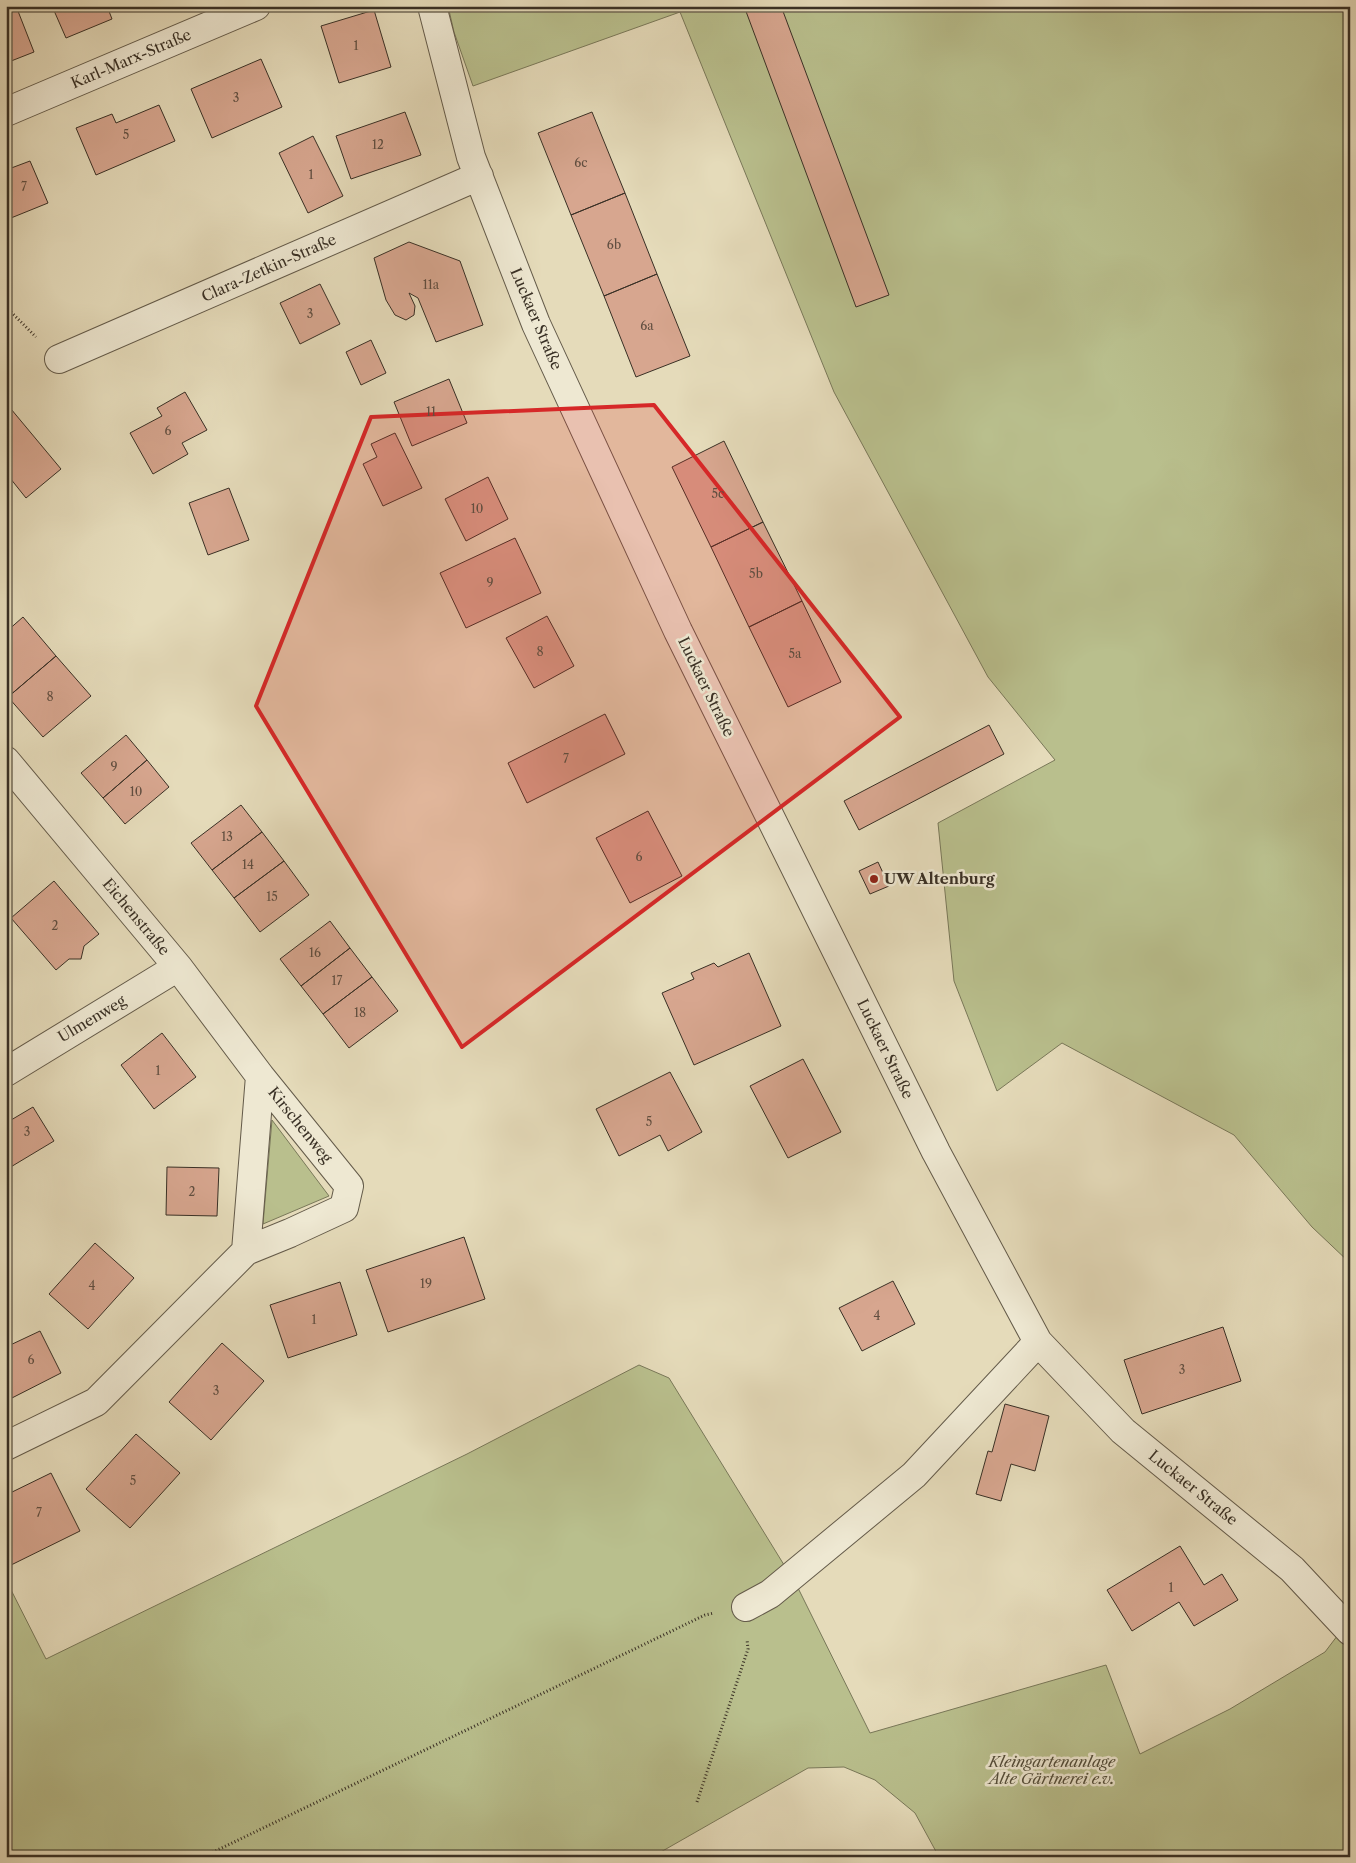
<svg xmlns="http://www.w3.org/2000/svg" width="1356" height="1863" font-family="'Libre Caslon Text',serif">
<style>
.green{fill:#b9bf8d;stroke:#797859}
.building{fill:#d7a68f;stroke:#393025}
.lines{fill:none;stroke-linecap:round;stroke-linejoin:round}
.minor-casing{stroke:#645b4a;stroke-width:30}
.path{stroke:#393025;stroke-width:3;stroke-dasharray:1 2.5;stroke-linecap:butt}
.minor{stroke:#eee8d2;stroke-width:28}
.marked{fill:#d62828;fill-opacity:0.2;stroke:#d62828;stroke-width:4;stroke-linejoin:round}
.poi-dot{fill:#8f2418;stroke:#eee8d2;stroke-width:2}
.labels{text-anchor:middle;stroke-width:5;stroke-linejoin:round;paint-order:stroke}
.number-label{font-size:12px;fill:#604e40}
.street-label{font-size:15px;fill:#393025;stroke:#eee8d2}
.poi-label{font-size:15px;font-weight:bold;fill:#393025;stroke:#eee8d2;text-anchor:start}
.park-label{font-size:15px;font-style:italic;fill:#534d3a;stroke:#eee8d2}
</style>
<rect width="100%" height="100%" fill="#e5dbba"/>
<filter id="stains"><feTurbulence type="fractalNoise" baseFrequency=".004" numOctaves="4"/><feColorMatrix values="0 0 0 0 .2 0 0 0 0 .09 0 0 0 0 .02 0 0 0 .5 -.17"/></filter>
<radialGradient id="worn" r=".72"><stop offset=".6" stop-color="#630" stop-opacity="0"/><stop offset="1" stop-color="#630" stop-opacity=".3"/></radialGradient>
<path class="green" d="M448 6H1350V1263L1312 1227 1234 1135 1062 1043 997 1091 954 981 938 823 1055 760 988 677 834 392 680 12 473 86 454 32Z
M272 1120 329 1196 263 1224Z
M639 1365 669 1378 797 1586 870 1733 1106 1665 1140 1754 1230 1709 1325 1652 1350 1619V1857H939L915 1813 875 1780 844 1767 808 1768 652 1857H6V1580L46 1659 467 1454Z"/>
<path class="building" d="M10 6H16L34 52 6 63V8Z
M52 6H107L112 19 66 38Z
M744 6H781L889 295 856 307Z
M374 10 391 67 339 83 321 26Z
M261 59 282 107 212 138 191 89Z
M159 105 175 141 96 175 76 128 112 114 116 123Z
M405 112 421 155 351 179 336 136Z
M592 112 625 193 571 215 538 133Z
M313 136 343 196 308 213 279 153Z
M30 161 48 203 6 220V170Z
M625 193 657 274 604 296 571 215Z
M409 242 460 261 483 325 436 342 418 298 409 293 415 306 414 315 406 320 395 315 386 300 374 258Z
M657 274 690 356 636 377 604 296Z
M320 284 340 324 300 344 280 303Z
M371 340 386 373 361 385 346 352Z
M449 379 467 423 412 446 394 402Z
M185 392 207 430 182 443 188 454 153 474 130 433 162 416 157 408Z
M6 403 61 469 26 498 6 473Z
M395 433 422 488 383 506 363 464 377 457 371 444Z
M724 441 763 522 711 547 672 467Z
M488 477 508 519 466 541 445 499Z
M229 488 249 540 208 555 189 503Z
M763 522 802 601 749 627 711 547Z
M515 538 541 593 466 628 440 573Z
M802 601 841 682 788 707 749 627Z
M547 616 574 666 534 688 506 638Z
M23 617 56 656 8 697 6 695V632Z
M56 656 91 696 43 737 8 697Z
M605 714 625 754 527 803 508 763Z
M989 725 1004 754 859 830 844 801Z
M126 735 147 760 103 798 81 773Z
M147 760 169 787 125 824 103 798Z
M241 805 262 832 212 870 191 843Z
M648 811 682 876 630 903 596 838Z
M262 832 284 861 234 898 212 870Z
M284 861 309 895 260 932 234 898Z
M878 862 889 886 870 894 859 871Z
M54 881 99 934 84 946 81 959H69L56 970 11 918Z
M330 921 350 948 301 986 280 959Z
M350 948 372 977 323 1014 301 986Z
M749 953 781 1026 694 1065 662 993 694 979 691 973 714 963 718 967Z
M372 977 398 1011 349 1048 323 1014Z
M162 1033 196 1077 154 1109 121 1065Z
M803 1059 841 1132 788 1158 750 1086Z
M670 1072 702 1132 668 1151 660 1135 619 1156 596 1109Z
M33 1107 54 1141 9 1168 6 1163V1123Z
M167 1167 219 1168 217 1216 166 1215Z
M464 1237 485 1299 388 1332 366 1270Z
M95 1243 134 1278 88 1329 49 1294Z
M893 1281 915 1324 862 1351 839 1308Z
M340 1282 357 1335 288 1358 270 1305Z
M1223 1327 1241 1381 1142 1414 1124 1360Z
M40 1331 61 1373 6 1401V1347Z
M222 1343 264 1381 211 1440 169 1402Z
M1005 1404 1049 1416 1035 1471 1011 1464 1001 1501 976 1494 988 1451 992 1452Z
M136 1434 180 1473 130 1528 86 1489Z
M51 1473 80 1531 7 1567 6 1495Z
M1180 1546 1204 1585 1222 1574 1238 1600 1194 1626 1179 1602 1132 1631 1107 1590Z"/>
<g class="lines">
<defs>
<path id="minor" d="M432 6 471 157 536 324 678 631 936 1152 1038 1342 1123 1431 1292 1569 1350 1631
M6 112 256 6
M59 359 479 176
M6 761 178 967 260 1076
M6 1072 178 967
M6 1446 96 1402 246 1251 290 1233 344 1208 349 1186 260 1076 246 1251
M746 1607 770 1594 914 1475 1038 1342"/>
</defs>
<use href="#minor" class="minor-casing"/>
<path class="path" d="M6 307 36 337
M697 1802 748 1649 747 1639
M203 1857 705 1615 714 1613"/>
<use href="#minor" class="minor"/>
</g>
<path class="marked" d="M654 405 900 717 462 1047 256 706 371 417Z"/>
<circle class="poi-dot" cx="874" cy="879" r="5"/>
<g class="labels">
<g class="number-label">
<text x="356" y="50">1</text>
<text x="236" y="102">3</text>
<text x="126" y="139">5</text>
<text x="378" y="149">12</text>
<text x="581" y="167">6c</text>
<text x="311" y="179">1</text>
<text x="24" y="191">7</text>
<text x="614" y="249">6b</text>
<text x="431" y="289">11a</text>
<text x="310" y="318">3</text>
<text x="647" y="330">6a</text>
<text x="431" y="416">11</text>
<text x="168" y="435">6</text>
<text x="718" y="498">5c</text>
<text x="477" y="513">10</text>
<text x="756" y="578">5b</text>
<text x="490" y="587">9</text>
<text x="540" y="656">8</text>
<text x="795" y="658">5a</text>
<text x="50" y="701">8</text>
<text x="566" y="763">7</text>
<text x="114" y="771">9</text>
<text x="136" y="796">10</text>
<text x="227" y="841">13</text>
<text x="639" y="861">6</text>
<text x="248" y="869">14</text>
<text x="272" y="901">15</text>
<text x="55" y="930">2</text>
<text x="315" y="957">16</text>
<text x="337" y="985">17</text>
<text x="360" y="1017">18</text>
<text x="158" y="1075">1</text>
<text x="649" y="1126">5</text>
<text x="27" y="1136">3</text>
<text x="192" y="1196">2</text>
<text x="426" y="1288">19</text>
<text x="92" y="1290">4</text>
<text x="877" y="1320">4</text>
<text x="314" y="1324">1</text>
<text x="31" y="1364">6</text>
<text x="1182" y="1374">3</text>
<text x="216" y="1395">3</text>
<text x="133" y="1485">5</text>
<text x="39" y="1517">7</text>
<text x="1171" y="1592">1</text>
</g>
<g class="street-label">
<text transform="translate(131 59) rotate(-23)" y="5">Karl-Marx-Straße</text>
<text transform="translate(269 268) rotate(-24)" y="5">Clara-Zetkin-Straße</text>
<text transform="translate(536 319) rotate(67)" y="5">Luckaer Straße</text>
<text transform="translate(706 687) rotate(64)" y="5">Luckaer Straße</text>
<text transform="translate(136 917) rotate(50)" y="5">Eichenstraße</text>
<text transform="translate(92 1019) rotate(-31)" y="5">Ulmenweg</text>
<text transform="translate(885 1049) rotate(64)" y="5">Luckaer Straße</text>
<text transform="translate(300 1125) rotate(51)" y="5">Kirschenweg</text>
<text transform="translate(1193 1488) rotate(39)" y="5">Luckaer Straße</text>
</g>
<g class="poi-label">
<text x="884" y="884">UW Altenburg</text>
</g>
<g class="park-label">
<text x="1052" y="1767">Kleingartenanlage<tspan x="1052" dy="17">Alte Gärtnerei e.v.</tspan></text>
</g>
</g>
<rect width="1356" height="1863" fill="none" stroke="#e5dbba" stroke-width="25"/>
<rect x="8" y="8" width="1341" height="1848" fill="none" stroke="#393025" stroke-width="2.5"/>
<rect x="12" y="12" width="1331" height="1838" fill="none" stroke="#393025"/>
<rect width="100%" height="100%" filter="url(#stains)"/>
<rect width="100%" height="100%" fill="url(#worn)"/>
</svg>
